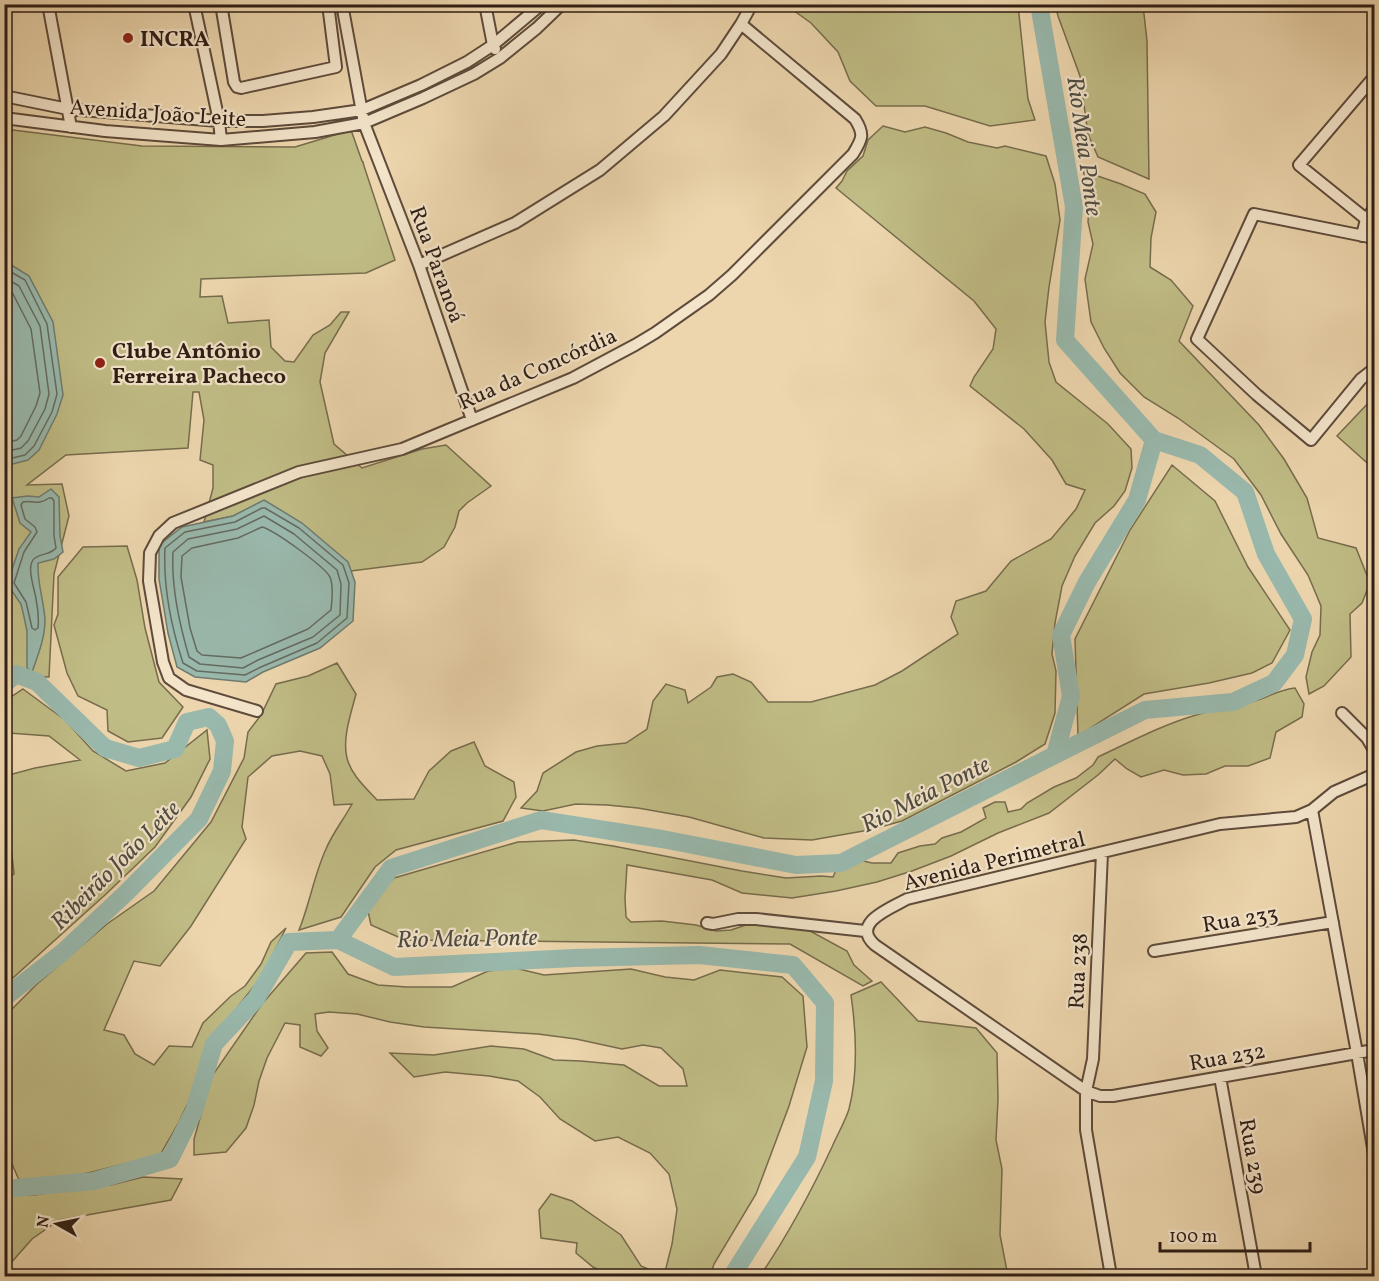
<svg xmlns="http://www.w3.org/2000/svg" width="1379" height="1281" font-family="Vollkorn,serif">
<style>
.green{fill:#c0bc85;stroke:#776c4d;stroke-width:1.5}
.water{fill:#99b9ad;stroke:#6e7b70;stroke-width:1.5}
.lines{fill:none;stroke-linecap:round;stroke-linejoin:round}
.shore{stroke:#646b61;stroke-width:1.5}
.river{stroke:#99b9ad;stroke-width:18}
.minor-casing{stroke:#5e4b3b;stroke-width:14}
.minor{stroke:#f3e4ca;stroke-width:10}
.poi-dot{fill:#8f2418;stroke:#f3e4ca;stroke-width:2}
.labels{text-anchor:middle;stroke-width:4.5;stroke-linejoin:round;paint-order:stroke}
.poi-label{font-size:22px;font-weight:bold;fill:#2e1d15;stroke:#f3e4ca;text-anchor:start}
.street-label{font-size:22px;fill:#2e1d15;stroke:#f3e4ca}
.water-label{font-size:24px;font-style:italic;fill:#4e4c43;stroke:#f3e4ca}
</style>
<rect width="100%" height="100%" fill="#edd6ae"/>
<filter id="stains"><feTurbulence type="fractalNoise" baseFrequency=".00333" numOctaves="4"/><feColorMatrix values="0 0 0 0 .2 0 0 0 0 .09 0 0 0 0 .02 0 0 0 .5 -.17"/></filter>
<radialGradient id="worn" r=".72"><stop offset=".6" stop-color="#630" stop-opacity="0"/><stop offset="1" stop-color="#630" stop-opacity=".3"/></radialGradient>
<path class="green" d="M786 5H1018L1028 99 1035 120 990 126 925 106H876L850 81 838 52 811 23Z
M1055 5H1143L1147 41 1149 179 1098 157 1088 134 1080 76 1058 16Z
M883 126 905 132 925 127 946 133 968 142 997 148 1005 146 1046 156 1055 184 1060 220 1049 287 1045 322 1049 362 1056 382 1108 424 1131 449 1132 468 1125 491 1114 506 1095 523 1075 556 1062 586 1055 623 1052 654 1056 671 1055 713 1045 744 1016 762 902 821 869 830 812 840 764 838 689 817 638 808 607 805 576 804 543 811 521 808 537 791 543 773 576 752 597 746 626 743 647 729 653 701 666 684 685 690 688 703 711 687 717 677 733 674 751 682 768 702H811L875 685 902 671 958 634 951 617 956 601 986 591 1011 561 1051 539 1076 509 1085 490 1066 484 1052 460 1024 429 970 386 974 377 993 349 996 329 974 301 836 188 842 181 847 171 863 156 868 140Z
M5 129 142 146 295 147 351 130 362 161 363 162 364 166 395 260 366 273 201 279 200 297 222 296 228 323 269 320 271 347 285 361 294 362 313 335 330 325 341 312H349L325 353 320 382 334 444 362 468 422 449 446 445 491 486 467 503 459 511 455 527 444 547 422 562 351 571 264 501 233 516 204 522 213 488V465L200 460 204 420 199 392H193L188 448 66 455 27 485 62 484 69 516 54 574 49 677 5 676Z
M1083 171 1121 184 1145 194 1156 212 1151 238 1150 267 1171 280 1193 306 1179 341 1259 425 1284 459 1307 498 1318 538 1356 548 1370 583 1362 603 1350 614 1351 657 1324 686 1309 694 1306 677 1312 652 1320 635 1321 606 1308 575 1281 534 1261 495 1234 459 1178 418 1144 397 1120 373 1104 348 1091 322 1085 279 1093 244 1088 222 1090 194Z
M1374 397V469L1337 436Z
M1172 465 1215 501 1248 567 1290 630 1272 663 1252 673 1209 683 1144 694 1078 736 1075 639 1130 530Z
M127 546 137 580 145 628 159 682 183 707 162 738 128 742 108 731 107 710 78 696 67 673 54 625 58 614V577L83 547Z
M337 663 356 694C351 713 342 739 347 758 351 775 366 788 377 800L414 799 429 771 451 751 474 742 485 766 514 782 516 797 503 821 396 850 375 867 341 917 299 930C310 903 314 875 326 849 332 834 344 819 352 804L334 805 330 774 322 756 300 751 272 756 248 777 242 827 246 839 191 926 160 966 134 961 104 1030 124 1035 135 1054 154 1065 169 1046 192 1047 203 1023 231 996 245 986 261 964 271 942 286 928 262 976 228 1019 213 1035 195 1088 179 1122 160 1155 92 1172 22 1187 9 1157 5 1123 4 1017 37 984 107 924 154 891 211 822 244 758 248 732 261 715 276 684 308 676Z
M1295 688 1304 704 1302 717 1276 732 1270 758 1248 766H1225L1206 774 1183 775 1164 770 1141 777 1127 769 1115 759 1098 775 1049 813 998 833 951 856 912 871 877 882 836 891 792 898 742 893 712 880 627 865 625 898 626 917 631 922 662 921 696 925 716 931 731 930 749 924 801 926 847 951 854 965 872 981 863 986 790 944 405 940 371 925 366 902 382 891 394 878 518 842 574 840 613 846 742 871 786 878 821 876 833 877 836 870 851 858 872 863H891L898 853 920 846 935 844 942 838 961 832 986 818 983 808 995 802H1005L1008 812 1021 809 1027 803 1054 787 1076 778 1093 765 1098 757C1130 742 1162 725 1196 715 1215 709 1236 707 1255 701 1269 697 1280 689 1295 688Z
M23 689 65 720 93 751 126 771 165 763 207 730 210 759 191 797 155 847 105 895 5 985V878L14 874 11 846 5 828V776L35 768 80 760 49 736 9 733 5 739V701Z
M332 952 348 974 378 985 407 987H452L488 971 515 968 544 975 631 969 665 977 694 980 720 970 782 977 803 996 807 1047 789 1106 756 1194 714 1264 710 1276H664L672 1244 677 1209 669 1174 650 1153 618 1137 595 1141 560 1119 540 1097 518 1081 489 1076 445 1072 414 1077 390 1053 434 1055 491 1046 524 1049 554 1060 581 1061 624 1065 659 1086H687L683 1069 661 1048 643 1045 622 1049 576 1039 538 1034 424 1027 390 1022 357 1014 329 1012 315 1014 317 1031 328 1048 321 1056 300 1047V1025L285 1023 267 1058 259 1081 254 1105 246 1128 226 1152 194 1155V1139L212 1076 262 1004 306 953Z
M881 982 918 1021 976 1028 997 1053 998 1099 996 1140 1002 1169 1000 1235 1008 1276H760C788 1235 811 1192 832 1147 837 1135 845 1122 849 1109 858 1074 856 1030 851 995Z
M143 1177 182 1179 171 1200 59 1220 32 1239 10 1264 5 1273V1195H35L69 1189 111 1185Z
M551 1194 572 1201 621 1235 641 1266 664 1276H612L593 1267 576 1253 577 1243 541 1238 539 1210Z"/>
<path class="water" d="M5 261 29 276 53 322 63 395 57 414 39 450 28 460 5 466Z
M51 489 59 497 60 536 63 552 54 559 38 563C37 583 44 601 45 620 45 638 38 655 32 672L27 668V631L24 617 21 604 7 584 19 549 31 532 20 523 12 498 28 496 39 497Z
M264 500 302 523 348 562 355 582 353 621 320 648 263 672 246 682 195 677 177 667 168 633 159 579V545L182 527 233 516Z"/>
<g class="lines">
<path class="shore" d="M4 268 25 280 47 324 57 394 52 412 34 446 25 455 4 460
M4 277 19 286 40 326 49 394 45 409 28 441 21 448 4 452
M4 287 12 292 31 329 40 393 36 406 21 436 17 440 4 443
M49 498H52L54 501V536L56 548C50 555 42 553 35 558 25 565 35 590 36 599 38 609 39 619 38 628L35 630 32 628 26 602 14 583 24 552 37 532 35 527 25 519 21 505 23 502C35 500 37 506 49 498Z
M262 508H265L299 528 343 565 349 583 347 618 317 643 261 667 245 675 197 671 183 663C171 626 163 587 165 548L185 532 235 522Z
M264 516 294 534 337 570 341 584 340 615 313 637 258 660 243 668 200 664 189 657C179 623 171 587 173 552L188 539 237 529Z
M262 527C274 530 324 566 330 577 334 587 332 600 331 610L308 629 241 658 202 655 197 651 190 628 181 577 182 556 192 548 238 538Z"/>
<path class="river" d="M4 684 16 674 37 682 105 748 139 758 175 749 187 722 209 717 218 725 225 741 222 771 199 819 126 893 63 952 4 998
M1055 755 1145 710 1233 702 1274 683 1295 655 1303 619 1266 554 1245 492 1200 455 1154 440
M338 940 391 868 541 820 662 839 796 865 841 863 1055 755 1071 696 1061 635 1087 582 1137 500 1154 440 1065 340 1074 207 1039 4
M4 1189 94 1181 170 1159 194 1111 214 1044 256 999 289 942 338 940 394 967 575 958 699 955 793 965 825 1003 824 1081 807 1157 732 1276"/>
<defs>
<path id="minor" d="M48 4 71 127
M194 4 219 121 221 140
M221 4 234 82 237 87 241 88 336 67 328 4
M342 4 364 123 419 265 472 420
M485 4 493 45 495 49
M4 96 68 109 219 121H263L313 117 362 110 421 85 467 62 493 45 542 4
M4 118 105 131 221 140 315 132 364 123 423 98 474 74 500 58 537 28 562 4
M1366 219 1299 165 1374 77
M1362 236 1366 219 1374 209
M1374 238 1254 214 1197 339 1257 395 1311 440 1361 379 1370 372H1374
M419 265 515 223 600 170 664 116 721 54 741 24 752 4
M257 711 186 690 169 678 163 662 149 581 150 553 159 536 173 523 299 472 402 449 573 378 635 345 655 333 709 295 732 275 853 154C862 139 865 135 855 119L741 24
M1342 713 1367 738 1374 750
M1312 810 1357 1053 1374 1154
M1102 853 1093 1059 1086 1091 1100 1096H1113L1374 1050
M707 923 713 924 738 919H756L865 931
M1154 951 1333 922
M1220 1077 1256 1276
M1111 1276 1086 1130V1091L875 945C850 923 891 908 907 899L1220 824 1296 817 1312 810 1334 792 1368 777 1374 775"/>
</defs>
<use href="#minor" class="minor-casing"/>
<use href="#minor" class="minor"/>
</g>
<g class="poi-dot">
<circle cx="128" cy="38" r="6"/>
<circle cx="100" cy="363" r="6"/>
</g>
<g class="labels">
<g class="poi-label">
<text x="140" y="46">INCRA</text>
<text x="112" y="358">Clube Antônio<tspan x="112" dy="25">Ferreira Pacheco</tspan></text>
</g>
<g class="street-label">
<text transform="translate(158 112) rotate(4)" y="8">Avenida João Leite</text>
<text transform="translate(438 264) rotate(70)" y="8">Rua Paranoá</text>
<text transform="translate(537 368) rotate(-24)" y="8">Rua da Concórdia</text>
<text transform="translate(994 860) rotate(-14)" y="8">Avenida Perimetral</text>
<text transform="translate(1240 918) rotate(-9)" y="8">Rua 233</text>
<text transform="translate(1077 971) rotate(-87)" y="8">Rua 238</text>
<text transform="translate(1227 1056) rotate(-10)" y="8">Rua 232</text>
<text transform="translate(1254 1156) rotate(80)" y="8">Rua 239</text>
</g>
<g class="water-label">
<text transform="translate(1085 146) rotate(82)" y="8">Rio Meia Ponte</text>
<text transform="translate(925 794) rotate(-27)" y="8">Rio Meia Ponte</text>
<text transform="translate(115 865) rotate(-45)" y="8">Ribeirão João Leite</text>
<text transform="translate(467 938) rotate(-1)" y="8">Rio Meia Ponte</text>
</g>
</g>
<rect width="1379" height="1281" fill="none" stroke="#edd6ae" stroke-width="24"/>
<rect x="6" y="6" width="1367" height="1269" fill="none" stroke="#2e1d15" stroke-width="3"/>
<rect x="12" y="12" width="1355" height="1257" fill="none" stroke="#2e1d15" stroke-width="1.5"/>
<g transform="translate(57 1224) rotate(279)" stroke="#f3e4ca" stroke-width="4.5" paint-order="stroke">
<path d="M0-4.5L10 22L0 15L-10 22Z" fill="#2e1d15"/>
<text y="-9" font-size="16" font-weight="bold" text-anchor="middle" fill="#2e1d15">N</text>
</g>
<path d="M1160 1242v9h150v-9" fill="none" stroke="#2e1d15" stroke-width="3"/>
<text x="1169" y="1242" font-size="18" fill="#2e1d15" stroke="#f3e4ca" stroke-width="4.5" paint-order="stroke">100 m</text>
<rect width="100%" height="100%" filter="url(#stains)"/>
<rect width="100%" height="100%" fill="url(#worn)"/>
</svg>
